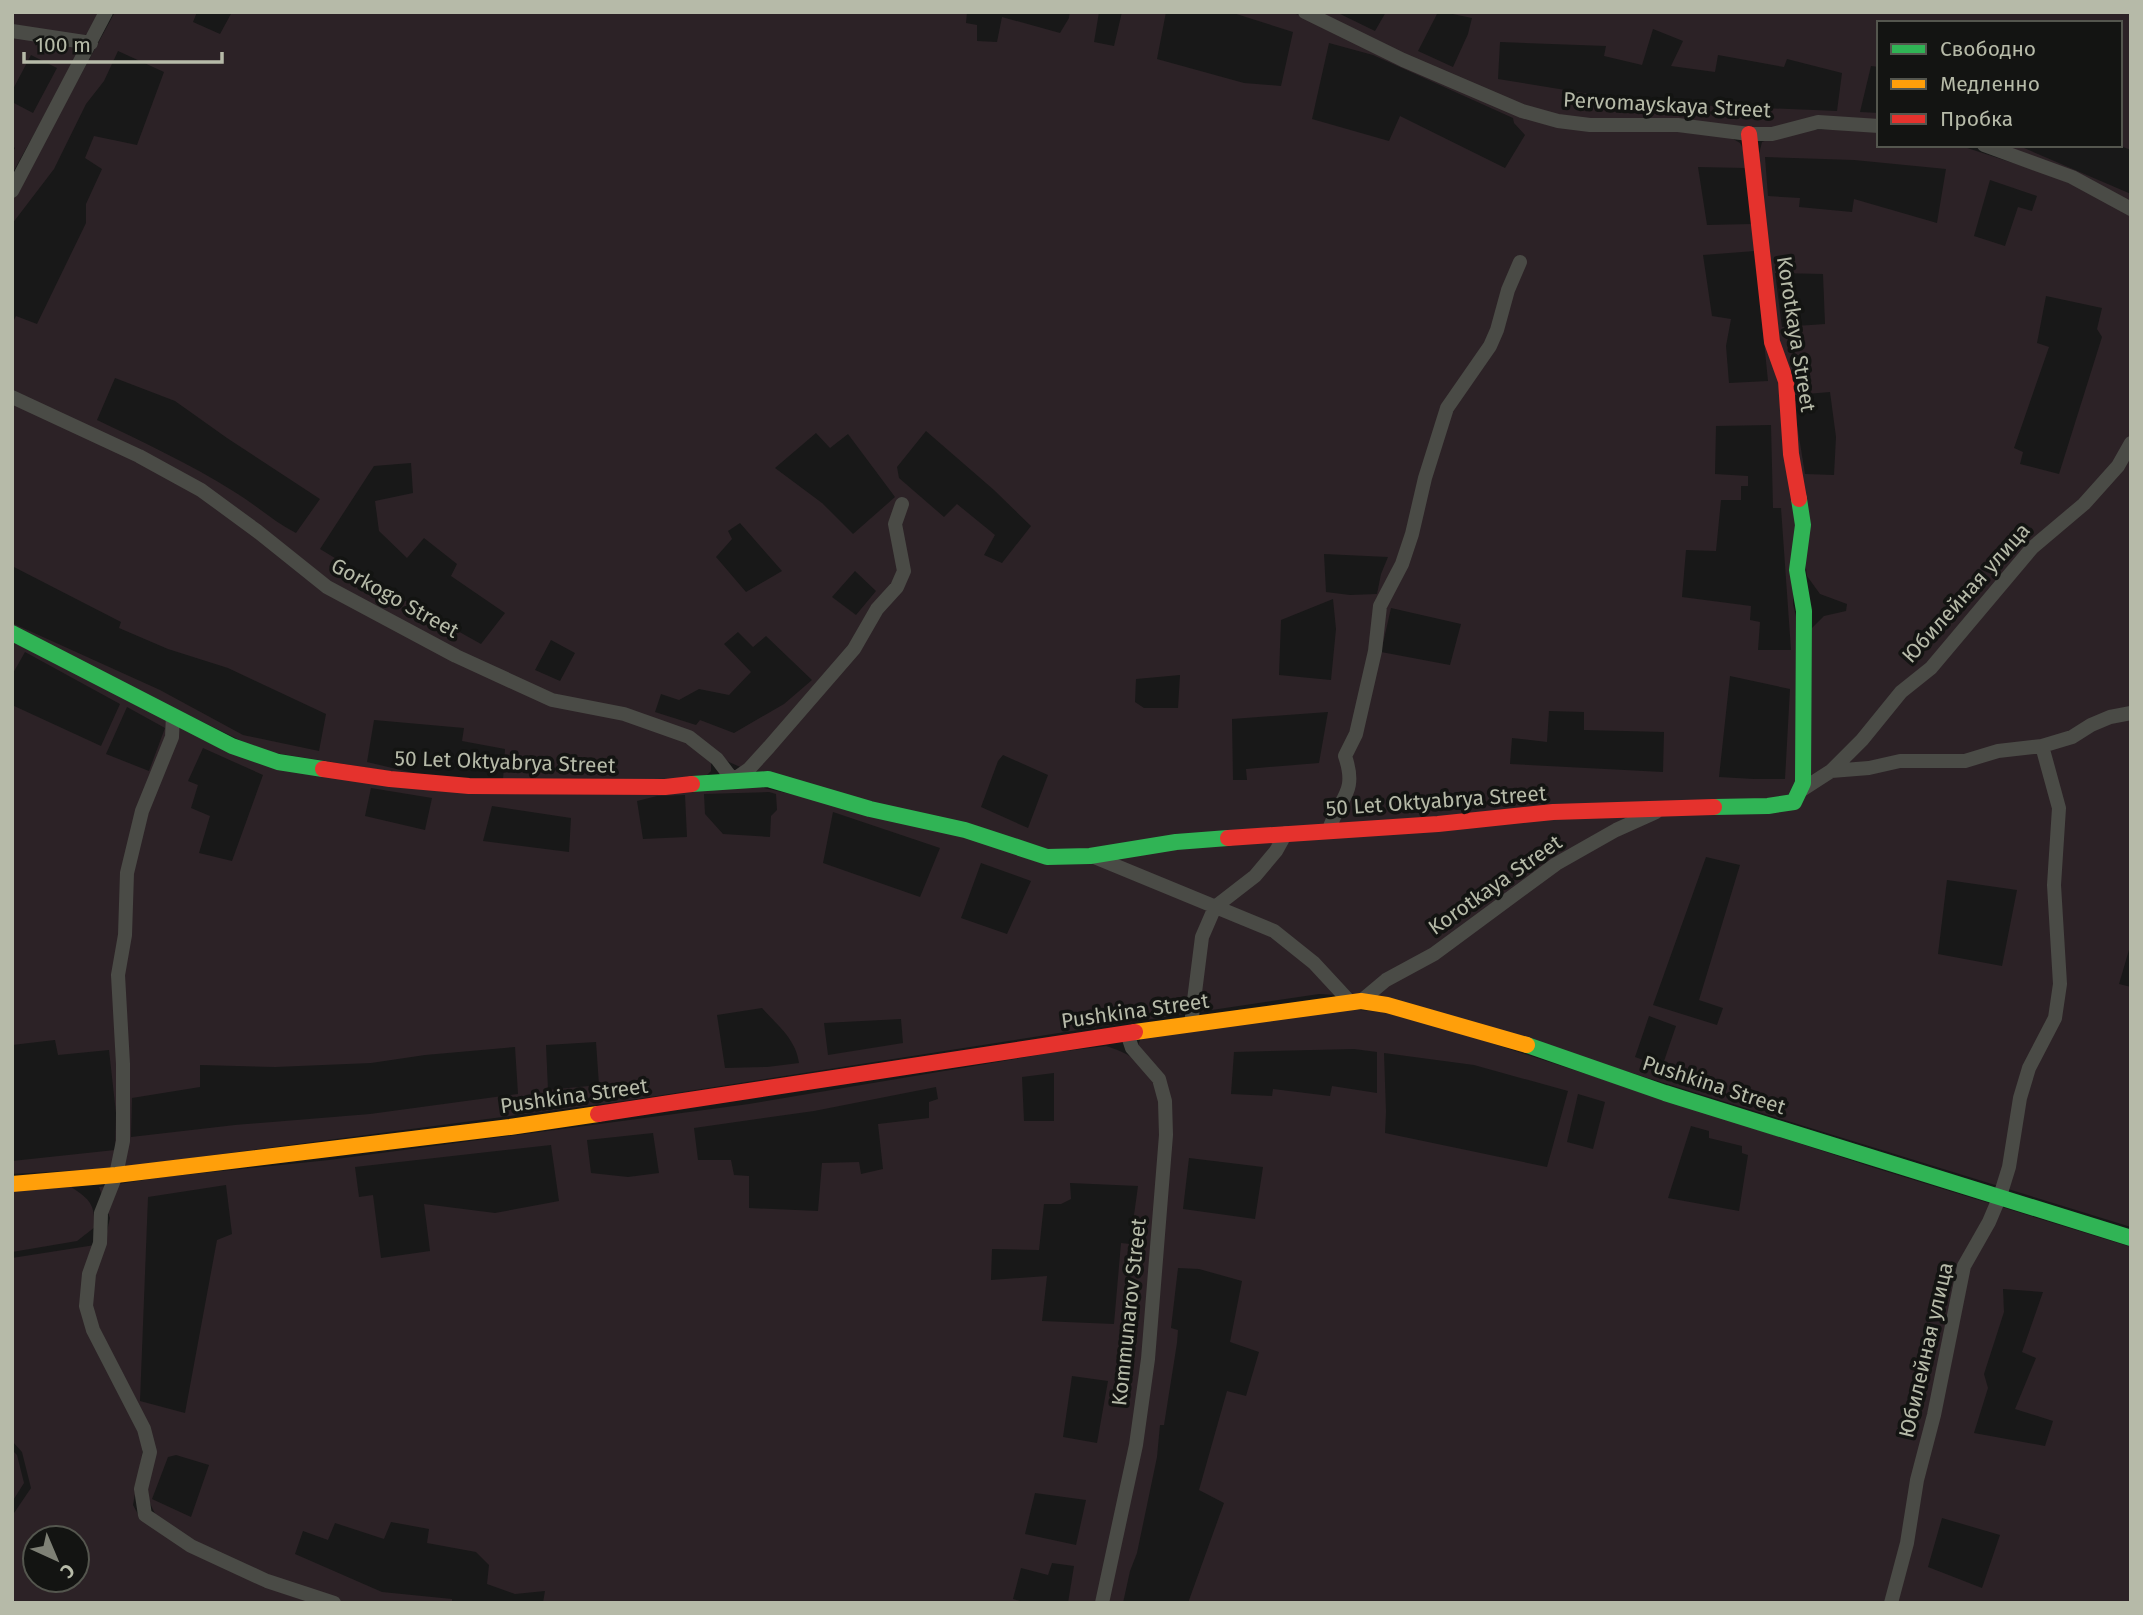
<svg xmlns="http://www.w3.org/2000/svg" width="2143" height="1615" font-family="'Fira Sans',sans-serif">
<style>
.green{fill:#2c2226;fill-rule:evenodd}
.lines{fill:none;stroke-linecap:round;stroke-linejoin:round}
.street{stroke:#4a4b46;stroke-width:14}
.fast{stroke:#30b455;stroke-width:16}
.slow{stroke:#ff9f0a;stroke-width:16}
.jam{stroke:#e5322d;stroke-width:16}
.labels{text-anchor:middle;stroke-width:7;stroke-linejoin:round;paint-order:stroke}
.street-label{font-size:21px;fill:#b6baa8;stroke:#131412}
</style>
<rect width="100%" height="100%" fill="#181818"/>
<path class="green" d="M12 12H100L90 31 83 37 12 29Z
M115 12H197L193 22 220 34 232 12H967L966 23 977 25V41L997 42 1002 17 1060 33 1069 18 1070 12H1099L1094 42 1114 46 1122 12H1166L1157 59 1244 83 1281 86 1293 32 1230 12H1290L1299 15 1516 113 1634 128 1728 136 1740 143 1747 156 1797 517 1793 604 1800 633 1811 629 1824 616 1846 611 1847 604 1820 594 1807 576 1776 336 1759 154 1762 142C1799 126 1840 128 1879 132V145H1958L2044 173 2089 191 2126 212 2131 216V943L2119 984 2131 987V1227L1389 998 1319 994 1078 1030 631 1100 123 1167 121 974 129 871 175 722 351 779 743 783 1047 853 756 774 729 762 687 733 546 691 455 652 330 584 256 527 12 394V324L16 316 37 324 86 223V204L102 169 85 158 94 136 137 145 164 72 118 51 104 81 86 104 54 169 12 224V201ZM1329 43 1373 55 1513 118 1514 123 1525 135 1505 168 1400 116 1389 141 1312 119ZM1765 157 1854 160 1946 169 1937 223 1854 199 1852 212 1799 207 1800 198 1768 196ZM1698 167 1746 168 1752 224 1707 225ZM1990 180 2037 196 2032 211 2018 207 2005 246 1974 236ZM1755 251 1768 381 1729 383 1726 346 1731 319 1712 316 1703 255ZM1775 273 1823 274 1825 324 1782 327ZM2046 296 2102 308 2097 329 2102 337 2059 474 2020 464 2023 452 2014 448 2049 347 2037 343ZM115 378 175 401 227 438 320 499 296 533C274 522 255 504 233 491 190 464 143 442 97 420ZM1830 392 1836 437 1834 475 1805 474 1795 412 1794 395ZM1771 425 1773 508H1781L1791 650H1758L1760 622 1750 620 1751 606 1682 597 1686 550 1716 551 1721 500H1741V486H1748V476L1715 474 1716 426ZM926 431 994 490 1031 526 1002 563 984 555 995 535 957 504 944 517 899 478 897 467ZM816 433 830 448 848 434 895 497 853 534 822 503 775 468ZM411 463 413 493 375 501 379 531 407 558 424 538 457 564 451 576 505 613 481 644 422 611 320 549 374 466ZM740 523 782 571 746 592 716 557 732 539 728 531ZM1324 554 1388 557 1381 574 1377 594 1350 595 1326 592ZM855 571 876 591 856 615 832 597ZM1333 599 1336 629 1331 680 1279 675 1281 620ZM1391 608 1461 624 1450 665 1381 652ZM738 632 753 647 766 636 812 680 784 704 734 733 700 720 696 725 655 712 661 694 679 700 699 689 729 695 751 672 724 644ZM551 640 575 653 560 681 535 670ZM1180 675 1178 708H1144L1135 702 1136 679ZM1730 676 1790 689 1785 779H1754L1719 777ZM1549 711 1584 712V730L1664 732 1663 772 1510 764 1512 738 1547 742ZM1328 712 1319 763 1246 769 1247 780H1233L1232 719ZM203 748 263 775 232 861 199 853 210 816 191 808 198 785 188 781ZM1003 755 1048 775 1028 828 981 807 998 761ZM371 788 432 798 425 830 365 816ZM769 792 776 794 777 810 771 816 770 837 723 834 705 814 704 794ZM685 795 687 837 643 839 637 801 657 796ZM492 806 571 818 569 852 483 841ZM833 812 940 848 920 897 823 863ZM1706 857 1740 865 1699 1000 1723 1008 1717 1025 1653 1005ZM981 863 1031 881 1007 934 961 918ZM1947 880 2017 890 2002 966 1938 954ZM762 1008C777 1025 796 1039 799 1063L767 1067 725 1068 717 1015ZM1649 1016 1676 1026 1662 1067 1635 1057ZM901 1019 903 1043 828 1055 824 1023ZM596 1042 599 1085 548 1090 546 1045ZM515 1047 518 1094 370 1114 235 1125 131 1137 132 1098 200 1087V1065L275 1067 371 1063 425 1055Z
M1317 12H1336L1375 31 1386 12H1438L1418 51 1453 67 1468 34 1472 18 1443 12H2131V150L2118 145H2120V23H1879V67L1871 66 1860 112 1879 113V123L1771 132 1554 117 1430 67ZM1653 29 1683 41 1671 66 1715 72 1718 55 1784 67 1787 59 1842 73 1837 111 1645 103 1498 79 1500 42 1606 46 1604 56 1642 65Z
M12 35 81 44 79 53 12 174V153L15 148 12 146V102L33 113 57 68 31 55 12 91Z
M1991 145H2017L2131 194V206Z
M12 402 81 432 203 496 269 545 459 661 620 716 685 741 711 761V771L704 778 464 783 262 751 12 629V623L160 690 243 735 319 751 326 714 228 668 168 649 119 628 121 622 12 566ZM374 720 464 728 462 741 505 749 503 780 426 776 367 762Z
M12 638 169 718V736L124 874 120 1142 114 1168 12 1174V1161L115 1150 116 1113 109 1050 58 1055 55 1040 12 1045V705L101 746 120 704 25 652 12 675ZM127 707 165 728 149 771 106 754Z
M1350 1009 1381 1012 1448 1029 1875 1168 2131 1247V1603H1188L1224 1503 1199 1490 1227 1391 1246 1396 1259 1352 1230 1342 1242 1281 1199 1269 1178 1268 1171 1328 1178 1330 1177 1343 1164 1425H1160L1157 1457 1137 1553 1130 1571 1123 1603H1107L1139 1451 1170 1107 1138 1045 1141 1038ZM1354 1049 1377 1052V1093L1332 1086 1330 1096 1273 1089 1272 1096 1231 1094 1234 1052ZM1384 1053 1474 1065 1568 1091 1547 1167 1385 1133 1386 1112ZM1578 1094 1605 1102 1593 1149 1567 1142ZM1691 1126 1709 1131V1138L1742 1146V1153L1748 1155 1739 1211 1668 1198ZM1189 1158 1263 1167 1255 1219 1183 1209ZM2003 1289 2043 1292 2022 1352 2036 1358 2015 1409 2053 1421 2045 1446 1974 1433 1988 1388 1984 1374 2004 1312ZM1942 1518 2000 1535 1982 1588 1928 1567Z
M1106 1046C1139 1056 1151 1071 1162 1102L1152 1273 1132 1446 1097 1603H1068L1074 1566 1052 1563 1048 1575 1021 1568 1013 1599 1027 1603H543L545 1591 515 1594 487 1584 489 1565 476 1552 427 1543 429 1529 391 1522 384 1539 335 1523 328 1540 303 1531 295 1554 382 1592 452 1599V1603H341L266 1576 192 1543 156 1516 149 1501 147 1481 154 1447 105 1345 90 1306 93 1274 104 1244 110 1218 99 1187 164 1177 329 1160 749 1104 1050 1053ZM1054 1073V1121H1024L1022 1077ZM936 1087 938 1099 929 1102V1118L878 1124 883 1169 861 1174 859 1162 822 1163 818 1211 749 1208V1176L734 1175 731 1160H698L694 1128 814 1111ZM653 1133 659 1173 628 1177 591 1173 587 1140ZM551 1145 559 1201 495 1213 424 1204 430 1251 381 1258 373 1195 359 1197 355 1167ZM1070 1183 1138 1186 1130 1244 1121 1243 1114 1324 1042 1321 1047 1276 991 1280 992 1249 1039 1250 1044 1204H1061L1071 1199ZM226 1185 232 1234 217 1240 185 1413 140 1401 148 1197ZM1072 1376 1108 1381 1097 1443 1063 1437ZM176 1455 209 1465 191 1517 152 1499 168 1457ZM1035 1493 1086 1500 1076 1545 1025 1534Z
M71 1187C91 1200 94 1204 95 1227L77 1241 12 1252V1191Z
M95 1245 82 1309 140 1434 143 1449 133 1505 140 1518 324 1603H12V1516L31 1488 22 1452 12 1441V1258ZM35 1538H77V1580H35Z
M12 1450 17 1455 24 1483 12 1502Z"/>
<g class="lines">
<path class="street" d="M1305 12 1403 60 1522 111 1558 121 1590 125H1678L1749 134H1772L1818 122 1879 126
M12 31 91 43
M1984 145 2072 177 2131 209
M12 191 106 12
M12 397 139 456 201 490 257 531 327 587 456 656 552 700 624 714 689 737 717 759 733 780 749 769 769 747 854 649 877 609 897 587 904 571 895 524 902 504
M173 715 172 737 142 811 127 873 125 935 118 975 123 1064V1141L116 1175 101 1213 100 1243 89 1274 86 1306 93 1330 144 1429 150 1452 141 1489 145 1515 191 1546 267 1581 334 1603
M1831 771 1862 740 1901 692 1931 668 2032 548 2084 504 2118 466 2131 443
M1800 791 1831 771 1869 768 1900 761H1965L1998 751 2042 746 2072 737 2091 725 2110 717 2131 713
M1329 830C1339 797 1358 794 1345 756L1356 734 1375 651 1380 606 1402 564 1412 534 1425 478 1447 408 1490 346 1497 330 1508 290 1520 262
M1092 856 1274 931 1314 963 1351 1003
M1361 1001 1386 980 1434 954 1556 864 1616 830 1656 812
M1191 1024 1202 937 1215 907 1255 876 1276 851 1286 833
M1102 1603 1136 1445 1148 1359 1166 1135 1165 1101 1159 1079 1132 1048 1127 1033
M1891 1603 1907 1543 1917 1480 1934 1415 1964 1266 1989 1222 2000 1196 2009 1167 2020 1098 2029 1068 2055 1018 2060 984 2054 885 2059 808 2042 746"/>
<path class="fast" d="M12 633 232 746 278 762 323 769
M692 784 768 779 870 809 965 830 1047 857 1090 856 1176 842 1228 838
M1714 807 1768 806 1794 802 1803 783 1804 611 1797 570 1803 525 1799 499
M1527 1045 1665 1093 2131 1238"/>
<path class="slow" d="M1135 1032 1361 1001 1387 1005 1527 1045
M12 1184 116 1175 510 1127 598 1114"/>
<path class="jam" d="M1749 134 1772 342 1786 381 1791 454 1799 499
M323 769 390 779 469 786 665 787 692 784
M1228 838 1438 824 1553 812 1714 807
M598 1114 1135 1032"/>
</g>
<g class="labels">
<g class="street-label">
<text transform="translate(1667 105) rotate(3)" y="7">Pervomayskaya Street</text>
<text transform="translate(1796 334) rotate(81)" y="7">Korotkaya Street</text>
<text transform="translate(1966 593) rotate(-48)" y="7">Юбилейная улица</text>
<text transform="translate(395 598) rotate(29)" y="7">Gorkogo Street</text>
<text transform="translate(505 762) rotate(2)" y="7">50 Let Oktyabrya Street</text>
<text transform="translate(1436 801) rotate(-4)" y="7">50 Let Oktyabrya Street</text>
<text transform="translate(1495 885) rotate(-35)" y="7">Korotkaya Street</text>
<text transform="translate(1135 1011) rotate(-8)" y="7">Pushkina Street</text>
<text transform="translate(1714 1085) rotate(18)" y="7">Pushkina Street</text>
<text transform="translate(574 1096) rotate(-8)" y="7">Pushkina Street</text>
<text transform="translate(1129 1312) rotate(-84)" y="7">Kommunarov Street</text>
<text transform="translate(1926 1350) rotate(-77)" y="7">Юбилейная улица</text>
</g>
</g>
<rect width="2143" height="1615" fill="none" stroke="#b6baa8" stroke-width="28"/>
<rect x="1877" y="21" width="245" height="126" fill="#131412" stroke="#54564e" stroke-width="2"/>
<rect x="1891" y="44" width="35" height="10" fill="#30b455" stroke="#54564e" stroke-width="2"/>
<text x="1940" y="56" font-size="21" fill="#b6baa8">Свободно</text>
<rect x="1891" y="79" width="35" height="10" fill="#ff9f0a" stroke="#54564e" stroke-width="2"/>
<text x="1940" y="91" font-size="21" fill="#b6baa8">Медленно</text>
<rect x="1891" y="114" width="35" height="10" fill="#e5322d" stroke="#54564e" stroke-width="2"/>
<text x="1940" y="126" font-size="21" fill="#b6baa8">Пробка</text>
<g transform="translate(56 1559) rotate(136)"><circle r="33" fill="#131412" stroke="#54564e" stroke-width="2"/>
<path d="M0-5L12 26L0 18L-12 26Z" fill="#7f8176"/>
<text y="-10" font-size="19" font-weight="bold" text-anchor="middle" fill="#b6baa8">С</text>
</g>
<path d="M24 52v10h198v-10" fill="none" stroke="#b6baa8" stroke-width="3.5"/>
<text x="35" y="52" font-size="21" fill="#b6baa8" stroke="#131412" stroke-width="5" paint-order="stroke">100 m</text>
</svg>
